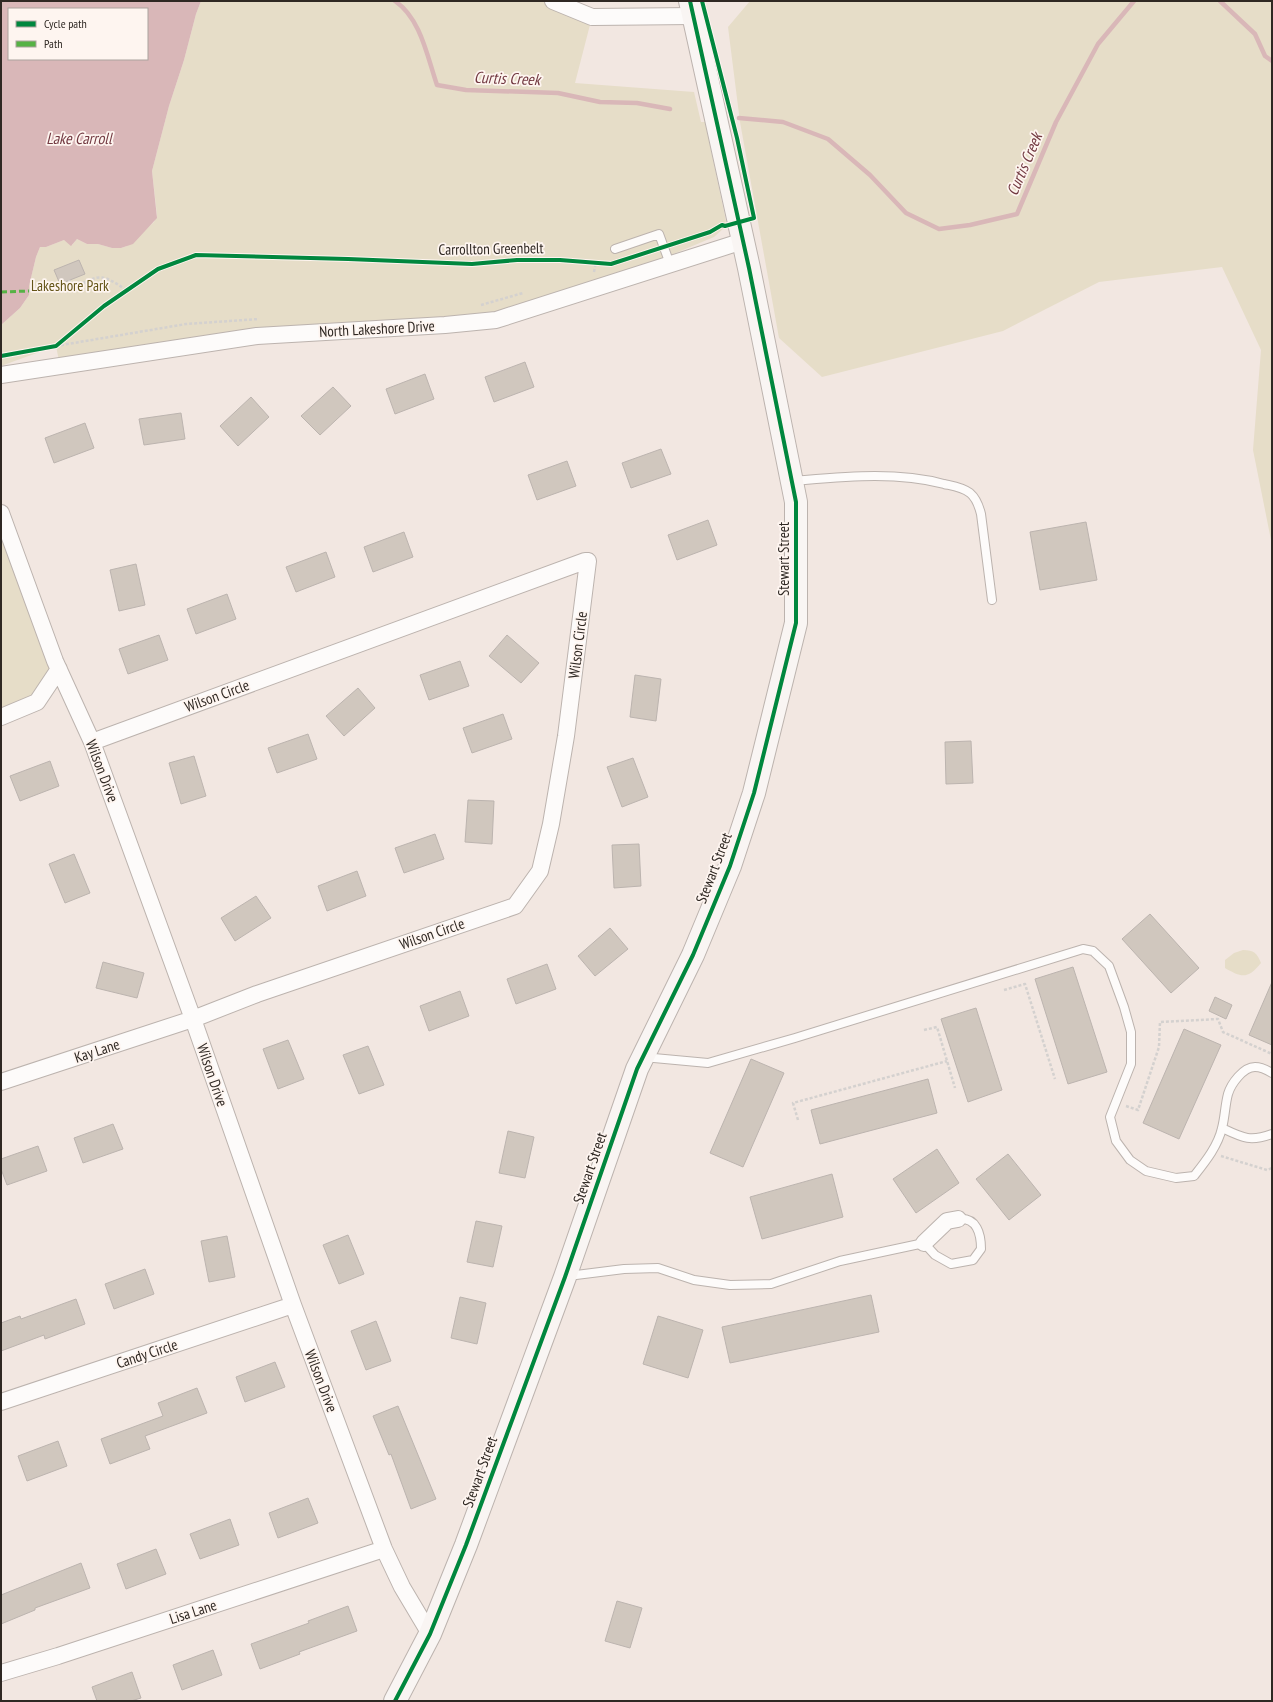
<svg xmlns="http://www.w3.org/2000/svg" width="1273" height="1702" font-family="'PT Sans Narrow',sans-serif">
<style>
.green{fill:#e6ddc8}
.water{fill:#d9b7b8;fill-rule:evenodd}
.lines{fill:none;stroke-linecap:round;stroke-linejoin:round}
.stream{stroke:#d9b7b8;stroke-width:4.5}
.building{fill:#d0c7be;stroke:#bcb4af}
.lane-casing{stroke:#bcb3ae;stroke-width:10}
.street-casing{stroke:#bcb3ae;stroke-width:18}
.secondary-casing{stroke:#bcb3ae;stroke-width:24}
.path{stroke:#d4d1cf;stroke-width:2.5;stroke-dasharray:3 2;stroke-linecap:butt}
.lane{stroke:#fdfbfa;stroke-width:8}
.street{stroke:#fdfbfa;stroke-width:16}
.secondary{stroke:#f9f5f3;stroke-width:22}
.quiet{stroke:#56b245;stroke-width:3;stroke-dasharray:6 3;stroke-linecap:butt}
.cycleway-casing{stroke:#fef5f0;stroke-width:6}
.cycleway{stroke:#00873e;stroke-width:4}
.labels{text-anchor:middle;stroke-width:3.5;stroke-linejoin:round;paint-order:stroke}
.street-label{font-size:15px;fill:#2f2823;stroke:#fef5f0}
.park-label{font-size:15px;fill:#645417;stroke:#fef5f0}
.water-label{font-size:16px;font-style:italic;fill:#723941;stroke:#fef5f0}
</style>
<rect width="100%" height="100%" fill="#f2e7e1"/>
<path class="green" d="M201 1H553L592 17 575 83 694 92 701 122H705L726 221 724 228 714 237 585 291 496 320 257 336 60 366 56 346 1 366V325L20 308 29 295V286L36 257 40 247H46L64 240 72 245 77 239 87 244H98L112 248H121L127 246 154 222 157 215 152 171 169 106 184 60 196 14Z
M750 1H1272V545L1253 450 1261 350 1222 267 1099 282 1003 331 822 377 779 338 740 122 728 27Z
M1 513 59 669 37 702 1 717Z
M1243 950C1254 950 1257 953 1261 963 1248 979 1242 978 1225 968V960L1234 953Z"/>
<path class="water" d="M1 1H201L196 14 184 60 169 106 152 171 157 218 133 244 121 248H112L98 244H87L77 239 71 246 64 240 46 247H40L36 257 29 286V295L20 308 1 325ZM9 9H147V59H9Z"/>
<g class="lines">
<path class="stream" d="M395 1C421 19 427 56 437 85L466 90 558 93 600 102 637 103 670 109
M1220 1 1255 34 1265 56 1272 61
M739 118 783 122 828 139 870 175 906 213 939 229 970 225 1017 214 1056 122 1098 44 1134 1"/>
</g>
<path class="building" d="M79 260 85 274 60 284 54 270Z
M525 362 534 387 494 402 485 377Z
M425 374 434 399 395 414 386 389Z
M333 387 351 406 320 435 301 416Z
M251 397 269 417 238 446 220 426Z
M181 413 185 439 144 445 139 419Z
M85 423 94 448 54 463 45 438Z
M661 449 671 474 631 488 622 463Z
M567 461 576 486 537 500 528 475Z
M708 520 717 545 677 560 668 535Z
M1086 522 1097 580 1040 590 1030 532Z
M404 532 413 557 373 572 364 547Z
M326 552 335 577 296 592 286 567Z
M136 564 145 605 119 611 110 570Z
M227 594 236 619 196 634 187 609Z
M159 635 168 660 128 674 119 649Z
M507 635 539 663 521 683 489 656Z
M460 661 469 686 429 700 420 675Z
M635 675 661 679 656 721 630 717Z
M358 688 375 708 344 736 326 716Z
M503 714 512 739 472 753 463 728Z
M308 734 317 759 277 773 268 748Z
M971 741 973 783 946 784 945 742Z
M194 756 206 796 181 804 169 763Z
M633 758 648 797 622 807 607 767Z
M50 761 59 786 20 801 10 776Z
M468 800 494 801 492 844 465 842Z
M435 834 444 859 404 873 395 848Z
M639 844 641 886 614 888 612 845Z
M74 854 90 893 65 903 49 864Z
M357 871 366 896 327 911 318 886Z
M256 896 271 918 235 941 221 918Z
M1150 914 1199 968 1171 993 1122 939Z
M610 928 628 949 595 976 578 956Z
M103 962 144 973 137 998 96 988Z
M547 964 556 989 516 1004 507 979Z
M1073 967 1107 1072 1068 1084 1035 979Z
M1272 982V1045L1249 1035Z
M460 991 469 1016 429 1031 420 1006Z
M1215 997 1232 1005 1226 1019 1209 1011Z
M976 1008 1002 1090 968 1102 941 1019Z
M1184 1029 1221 1045 1179 1139 1143 1123Z
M288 1040 304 1079 278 1089 263 1049Z
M368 1046 384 1085 359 1094 343 1055Z
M751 1059 784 1073 743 1167 710 1153Z
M928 1079 937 1113 820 1144 811 1110Z
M113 1124 123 1149 83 1163 74 1138Z
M508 1131 534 1137 525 1178 499 1173Z
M38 1146 47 1171 7 1185 1 1169V1159Z
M937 1149 959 1183 916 1213 893 1179Z
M1008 1154 1041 1195 1009 1220 976 1179Z
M832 1174 843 1217 762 1239 750 1197Z
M476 1221 502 1226 493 1267 467 1262Z
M348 1235 364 1274 339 1284 323 1245Z
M227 1236 235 1277 209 1282 201 1241Z
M145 1269 154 1294 114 1309 105 1284Z
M871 1295 879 1332 730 1363 722 1327Z
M460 1297 486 1303 477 1344 451 1338Z
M76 1299 85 1324 45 1339 44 1335 1 1351V1323L20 1316 21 1319Z
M658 1316 703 1330 688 1378 643 1364Z
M376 1321 391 1361 366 1370 351 1331Z
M275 1362 285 1387 245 1402 236 1377Z
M197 1388 207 1413 145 1436 150 1449 110 1464 101 1439 163 1416 158 1403Z
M398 1406 436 1499 411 1509 391 1454 389 1455 373 1416Z
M58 1441 67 1466 27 1481 18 1456Z
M308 1498 318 1523 278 1538 269 1513Z
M230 1519 239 1545 200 1559 190 1534Z
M156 1549 166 1574 126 1589 117 1564Z
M81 1563 90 1588 35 1608V1610L1 1624V1595Z
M617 1601 642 1608 630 1648 605 1641Z
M348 1606 357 1631 299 1652 300 1654 260 1669 251 1644 309 1623 308 1621Z
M213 1650 222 1675 182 1690 173 1665Z
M132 1672 141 1698 131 1701H97L92 1687Z"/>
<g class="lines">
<defs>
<path id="lane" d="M615 249 659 234 670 264
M792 481C842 477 895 471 944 484 953 486 962 487 970 493 976 498 979 506 981 514L992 600
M643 1057 708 1063 795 1038 1083 949 1093 951 1109 966 1124 1007 1131 1032V1064L1110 1117 1116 1141 1130 1160 1146 1171 1176 1178 1194 1176C1205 1162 1218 1146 1222 1128 1225 1117 1225 1105 1228 1094 1231 1084 1243 1067 1255 1067 1261 1067 1267 1070 1272 1073
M1222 1128C1243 1138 1250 1142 1272 1134
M568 1276 624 1269 658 1268 694 1280 730 1285 771 1284 840 1261 924 1243 935 1255 951 1264 973 1260 981 1249C981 1234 977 1217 958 1219"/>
<path id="street" d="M553 1 592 17 693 16
M1 375 257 336 445 325 496 320 743 241
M1 513 55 661 92 742 193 1019 293 1305 384 1549 402 1587 430 1634
M1 717 37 702 59 669
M1 1082 193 1019 257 994 515 906 540 871 551 824 566 736 588 561H585L92 742
M924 1243 947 1221 958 1219
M1 1402 293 1305
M1 1673 58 1656 384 1549"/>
<path id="secondary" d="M395 1701 430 1634 466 1545 565 1277 637 1069 693 955 730 866 754 793 796 623V502L749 268 690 1"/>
</defs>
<use href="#lane" class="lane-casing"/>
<use href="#street" class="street-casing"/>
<use href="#secondary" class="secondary-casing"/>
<path class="path" d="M594 272 596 262
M69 280 72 287
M29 291C34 290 42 287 47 288 54 288 58 291 65 289 97 282 94 266 127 291
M481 305 523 293
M56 346 186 324 259 319
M1004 990 1025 984 1055 1079
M924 1030 937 1027 955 1088
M1126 1106 1138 1110 1159 1047 1160 1022 1218 1019 1223 1032 1272 1054
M798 1120 793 1103 947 1061
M1221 1156 1267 1170 1272 1168"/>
<use href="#lane" class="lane"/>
<use href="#street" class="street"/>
<use href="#secondary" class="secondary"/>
<path class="quiet" d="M1 292 29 291"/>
<defs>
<path id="cycleway" d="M1 356 56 346 104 306 158 269 196 255 348 259 472 264 517 260H560L611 264 710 232 722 225 725 226 754 218 737 138 702 1
M395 1701 430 1634 466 1545 565 1277 637 1069 693 955 730 866 754 793 796 623V502L749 268 690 1"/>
</defs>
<use href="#cycleway" class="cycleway-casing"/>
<use href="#cycleway" class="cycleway"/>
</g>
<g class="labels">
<g class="street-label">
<text transform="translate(491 249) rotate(-1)" y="5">Carrollton Greenbelt</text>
<text transform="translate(377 329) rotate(-3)" y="5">North Lakeshore Drive</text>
<text transform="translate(784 559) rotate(-90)" y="5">Stewart Street</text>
<text transform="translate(578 645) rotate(-83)" y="5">Wilson Circle</text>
<text transform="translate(217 696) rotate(-20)" y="5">Wilson Circle</text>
<text transform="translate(102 771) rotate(69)" y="5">Wilson Drive</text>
<text transform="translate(714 868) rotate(-69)" y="5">Stewart Street</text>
<text transform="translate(432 934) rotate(-19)" y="5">Wilson Circle</text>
<text transform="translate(97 1051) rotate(-18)" y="5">Kay Lane</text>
<text transform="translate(212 1075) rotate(71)" y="5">Wilson Drive</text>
<text transform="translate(590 1168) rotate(-71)" y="5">Stewart Street</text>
<text transform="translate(147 1354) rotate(-18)" y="5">Candy Circle</text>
<text transform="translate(321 1381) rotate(69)" y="5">Wilson Drive</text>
<text transform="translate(480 1472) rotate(-70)" y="5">Stewart Street</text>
<text transform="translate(193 1612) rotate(-18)" y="5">Lisa Lane</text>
</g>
<g class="park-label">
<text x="70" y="291">Lakeshore Park</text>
</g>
<g class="water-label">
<text transform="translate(507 78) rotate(2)" y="6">Curtis Creek</text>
<text x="79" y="144">Lake Carroll</text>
<text transform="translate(1024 164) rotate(-67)" y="6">Curtis Creek</text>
</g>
</g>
<rect width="1273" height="1702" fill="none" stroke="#2f2823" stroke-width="4"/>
<rect x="8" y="8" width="140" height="52" fill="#fef5f0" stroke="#aba39e"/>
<rect x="16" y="21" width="20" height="6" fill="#00873e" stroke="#aba39e"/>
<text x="44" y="28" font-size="12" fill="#2f2823">Cycle path</text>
<rect x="16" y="41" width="20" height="6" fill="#56b245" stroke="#aba39e"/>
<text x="44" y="48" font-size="12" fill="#2f2823">Path</text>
</svg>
